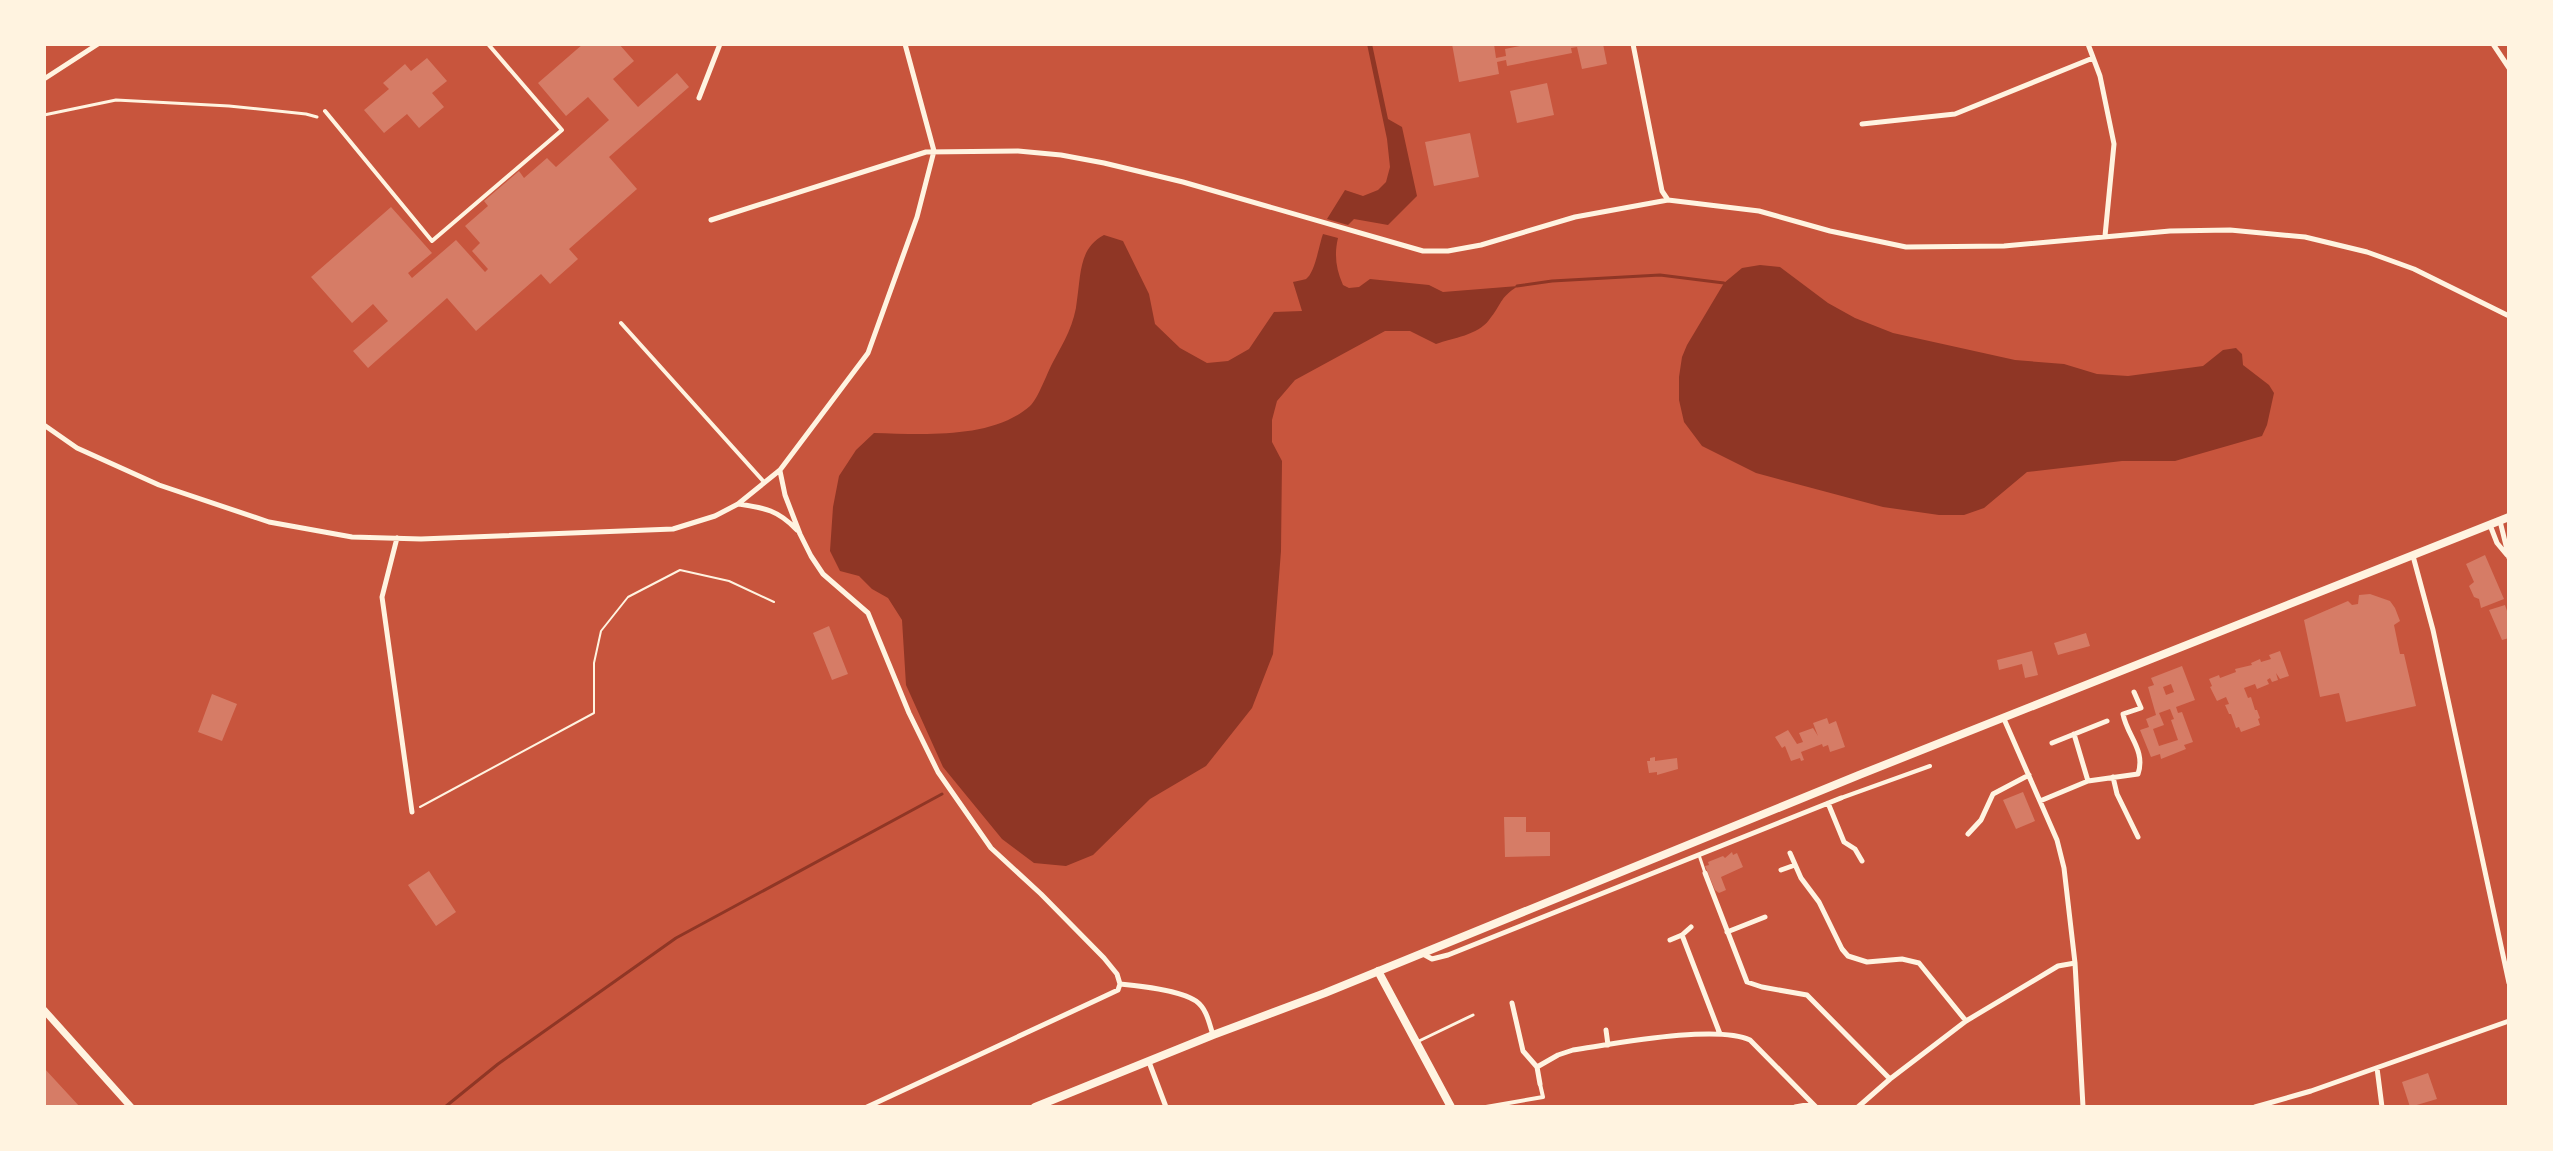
<svg xmlns="http://www.w3.org/2000/svg" width="2553" height="1151" font-family="Poppins,sans-serif">
<style>
.water{fill:#8f3625}
.lines{fill:none;stroke-linecap:round;stroke-linejoin:round}
.stream{stroke:#8f3625;stroke-width:3}
.building{fill:#d67c66;fill-rule:evenodd}
.path{stroke:#fff3e0;stroke-width:2}
.service{stroke:#fff3e0;stroke-width:3}
.pedestrian{stroke:#fff3e0;stroke-width:4}
.minor{stroke:#fff3e0;stroke-width:5}
.tertiary{stroke:#fff3e0;stroke-width:7}
.secondary{stroke:#fff3e0;stroke-width:8}
.primary{stroke:#fff3e0;stroke-width:8}
</style>
<rect width="100%" height="100%" fill="#c8553d"/>
<path class="water" d="M1367 44H1372L1388 119 1402 127 1417 196 1388 225 1354 219 1348 225 1327 219 1345 190 1363 196 1378 190 1386 182 1390 167 1387 139Z
M1323 234 1338 238C1334 255 1336 269 1343 285L1349 288 1359 287 1370 279 1429 285 1443 292 1518 286C1499 298 1502 304 1489 320 1478 335 1453 338 1436 344L1410 331H1385L1295 380 1277 401 1272 420V442L1282 461 1281 551 1273 654 1252 708 1206 766 1150 799 1093 855 1066 866 1034 863 1002 839 943 767 906 685 902 620 888 598 872 589 859 576 840 571 830 551 833 507 839 476 856 450 874 433C921 434 992 440 1030 406 1038 399 1047 373 1053 362 1064 342 1075 323 1077 300 1081 274 1079 248 1104 235L1123 241 1149 294 1155 324 1180 348 1207 363 1228 361 1249 349 1274 312 1302 311 1293 282C1294 282 1306 279 1306 279 1315 273 1319 245 1323 234Z
M1760 265 1780 267 1828 303 1855 318 1893 333 2015 360 2064 364 2097 374 2128 376 2203 366 2223 350 2236 348 2242 354 2243 365 2269 385 2274 393 2267 425 2262 436 2175 461H2122L2027 472 1984 508 1964 515H1939L1883 507 1756 473 1702 446 1684 422 1679 400V377L1682 357 1687 345 1724 283 1742 268Z"/>
<g class="lines">
<path class="stream" d="M1517 286 1552 281 1660 275 1724 283
M445 1107 498 1064 676 938 942 794"/>
</g>
<path class="building" d="M583 44H619L634 61 613 79 638 107 677 73 689 87 609 157 637 189 569 249 578 259 550 284 541 274 476 331 447 298 368 368 353 351 388 321 373 304 352 323 311 277 391 207 432 253 408 273 412 278 456 240 485 272 488 269 472 251 480 243 465 226 488 206 484 201 519 171 524 178 547 158 556 167 609 120 588 97 566 116 538 83Z
M1452 44H1494L1496 58 1506 56 1505 49 1530 44H1603L1607 64 1582 69 1577 47 1571 48 1572 53 1507 66 1506 60 1497 62 1499 74 1459 82Z
M427 58 447 81 432 93 444 107 419 128 407 114 384 133 364 110 389 89 383 83 405 64 411 71Z
M1547 83 1554 115 1517 123 1510 91Z
M1470 133 1479 177 1434 186 1425 142Z
M2485 555 2504 599 2481 608 2479 599 2474 597 2469 586 2474 582 2466 564Z
M2370 594 2390 601 2395 608 2400 621 2394 625 2400 654H2404L2416 706 2346 722 2339 693 2320 697 2304 620 2348 601 2352 605 2358 604 2359 595Z
M2505 605 2509 617V638L2502 640 2489 610Z
M829 626 848 674 832 680 813 633Z
M2086 633 2090 646 2058 655 2054 643Z
M2032 651 2038 675 2025 678 2022 664 1999 670 1997 660Z
M2280 651 2289 676 2280 679 2276 673 2278 680 2272 682 2270 678 2267 680 2269 684 2257 689 2255 684 2244 688 2248 698 2251 697 2255 710H2257L2260 718 2258 719 2260 725 2241 732 2239 727 2236 728 2231 714H2229L2225 705 2229 704 2226 697 2217 701 2210 687 2212 686 2209 679 2219 675 2220 678 2236 672 2235 669 2252 665 2251 663 2260 659 2261 662 2271 659 2269 655Z
M2182 666 2195 700 2176 707 2178 713 2182 712 2193 742 2184 745 2186 749 2161 759 2160 754 2151 757 2140 730 2149 727 2146 719 2156 715 2148 687 2154 685 2151 678ZM2171 684 2174 692 2166 695 2163 687ZM2170 709 2174 719 2171 720 2178 740 2159 746 2153 729 2164 725 2159 713Z
M212 694 237 704 222 741 198 732Z
M1827 718 1829 724 1836 721 1845 747 1830 752 1828 745 1823 747 1822 744 1801 752 1804 760 1801 761 1800 758 1791 761 1785 746 1782 748 1775 737 1788 730 1797 744 1803 742 1799 733 1813 728 1818 736 1813 723Z
M1655 757V761L1677 758 1678 769 1657 775V772L1649 773 1647 761H1650V758Z
M2023 792 2035 821 2016 829 2003 800Z
M1504 817H1526V832H1550V856L1505 857Z
M1732 852 1733 855 1737 853 1743 867 1721 877 1726 890 1719 893 1715 890 1705 866 1709 865 1708 862 1723 856 1725 858Z
M429 871 456 912 436 926 408 885Z
M44 1068 80 1107H44Z
M2428 1073 2437 1099 2410 1107 2402 1082Z"/>
<g class="lines">
<path class="path" d="M420 807 594 713V663L601 631 628 597 680 570 729 581 774 602"/>
<path class="service" d="M44 115 116 100 229 106 306 114 317 117
M1699 855 1705 873
M1419 1041 1473 1015"/>
<path class="pedestrian" d="M325 111 432 241 562 130 488 44
M621 323 764 482
M1841 798 1930 766
M1464 1107H1469
M1486 1107 1543 1097 1540 1084"/>
<path class="minor" d="M905 44 934 151
M1633 44 1662 191 1668 200
M2088 44 2100 76 2114 144 2105 236
M2493 44 2509 68
M44 79 98 44
M699 98 720 44
M1862 124 1955 114 2093 58
M711 220 926 152 1018 151 1061 155 1104 163 1183 182 1423 251H1448L1481 245 1575 217 1668 200 1759 211 1830 231 1906 247 2004 246 2170 231 2230 230 2305 237 2367 252 2414 269 2509 316
M44 425 77 448 159 485 269 522 352 537 421 539 673 529 715 516 738 504 780 470 868 353 917 217 934 151
M780 471 785 495 800 534 811 556 823 574 868 613 909 713 938 772 991 848 1041 894 1104 958 1117 974 1120 984
M739 504C765 508 778 510 797 530
M2500 521 2509 558
M2490 525 2497 543 2507 555
M397 538 382 597 412 812
M2413 556 2433 630 2509 983
M2004 719 2057 840 2064 868 2075 963 2083 1107
M2074 734 2088 781
M2052 743 2107 721
M2113 777 2117 794 2138 837
M2040 801 2088 781 2138 774C2146 750 2127 736 2123 714L2141 708 2134 692
M1828 803 1844 842 1855 849 1862 861
M1968 834 1981 820 1993 794 2029 775
M1790 853 1801 878 1819 902 1842 949 1848 956 1867 962 1902 959 1919 963 1966 1021
M1781 870 1795 865
M1705 873 1747 982 1762 987 1807 995 1890 1079
M1727 932 1765 917
M1682 935 1720 1034
M1670 940 1682 935 1691 927
M1423 954 1432 959 1448 955 1841 798
M1120 984C1140 986 1180 990 1196 1001 1207 1009 1209 1023 1213 1035
M1512 1003 1523 1051 1537 1067 1540 1084
M1606 1030 1608 1045
M1149 1062 1166 1107
M1537 1067 1558 1055 1573 1050C1614 1044 1716 1024 1750 1040L1816 1107
M2377 1068 2382 1107
M867 1107 1101 998 1118 990 1120 984
M1795 1107 1812 1104
M1858 1107 1890 1079 1966 1021 2058 966 2075 963
M2255 1107 2311 1091 2509 1021"/>
<path class="tertiary" d="M44 1010 131 1107"/>
<path class="secondary" d="M1378 971 1451 1107"/>
<path class="primary" d="M1035 1107 1213 1035 1325 993 1859 775 2509 517"/>
</g>
<rect width="2553" height="1151" fill="none" stroke="#fff3e0" stroke-width="92"/>
</svg>
